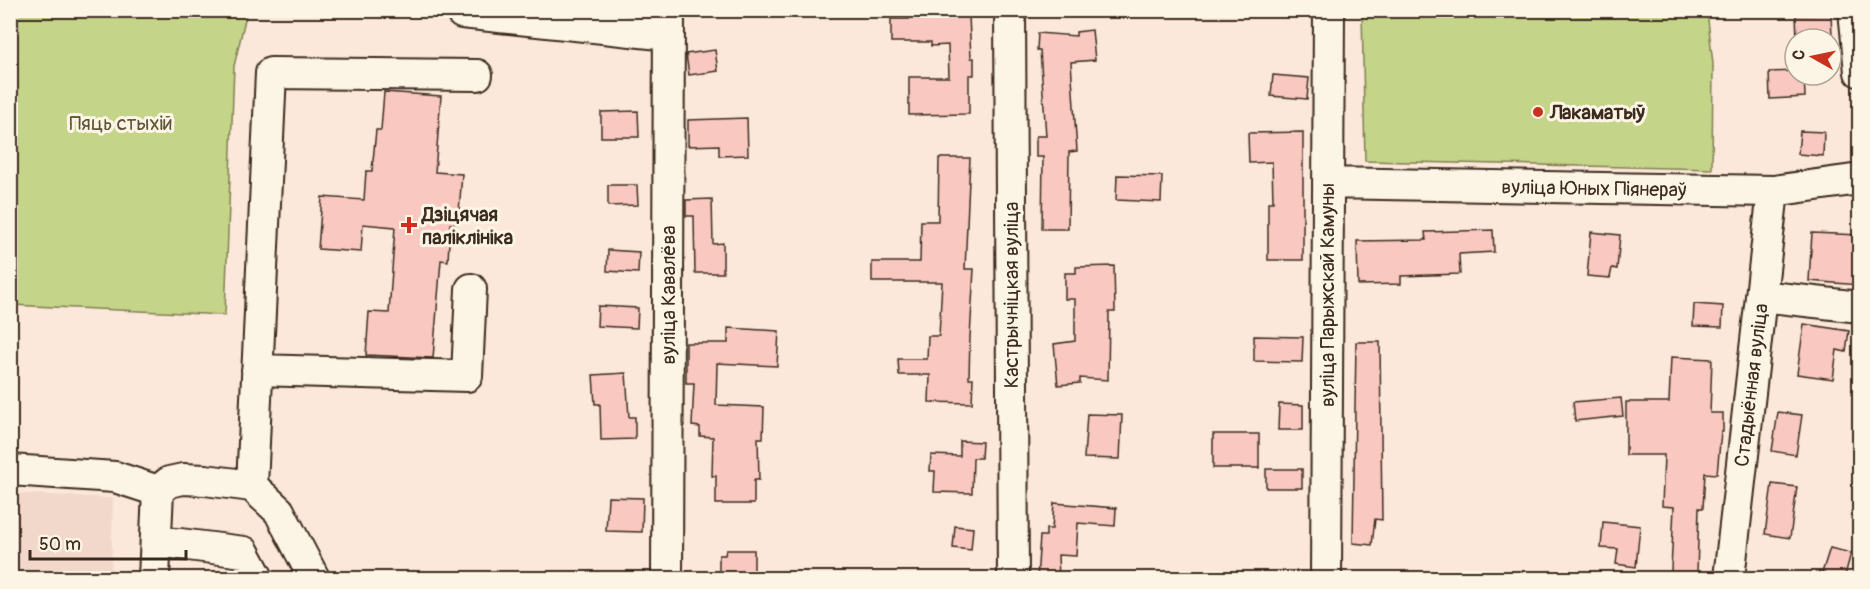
<svg xmlns="http://www.w3.org/2000/svg" width="1870" height="589" font-family="Pangolin,sans-serif">
<style>
.built{fill:#f2d8cb}
.green{fill:#c4d488;stroke:#807f53;stroke-width:1.5}
.building{fill:#f9c9c1;stroke:#3b2a1e;stroke-width:1.5}
.lines{fill:none;stroke-linecap:round;stroke-linejoin:round}
.minor-casing{stroke:#3b2a1e;stroke-width:34}
.minor{stroke:#fcf5e5;stroke-width:30}
.poi-dot{fill:#c8321e;stroke:#fcf5e5;stroke-width:2}
.labels{text-anchor:middle;stroke-width:6;stroke-linejoin:round;paint-order:stroke}
.poi-label{font-size:20px;font-weight:bold;fill:#3b2a1e;stroke:#fcf5e5;text-anchor:start}
.park-label{font-size:20px;fill:#5d5438;stroke:#fcf5e5}
.street-label{font-size:20px;fill:#3b2a1e;stroke:#fcf5e5}
</style>
<rect width="100%" height="100%" fill="#fbe8da"/>
<filter id="ink" filterUnits="userSpaceOnUse"><feTurbulence type="fractalNoise" baseFrequency=".0167" numOctaves="2"/><feDisplacementMap in="SourceGraphic" scale="12" xChannelSelector="R" yChannelSelector="G"/><feConvolveMatrix kernelMatrix="1 2 1 2 8 2 1 2 1" color-interpolation-filters="sRGB"/></filter>
<g filter="url(#ink)">
<path class="built" d="M10 493 113 498 111 578H11Z"/>
<path class="green" d="M11 10 247 11 234 66 225 315 11 305Z
M1362 11H1707L1713 64 1712 169 1365 161Z"/>
<path class="building" d="M909 10H960V16H969L971 58H974V75H969V114L909 115V77H949L948 45 931 46V42H891V19H909Z
M1831 14 1832 37 1797 39 1796 15Z
M1092 30 1095 60 1071 62 1077 151 1069 152 1068 229H1042L1043 157H1036V136H1046L1040 50H1037L1038 33 1076 36V32Z
M715 50 718 71 689 75 686 54Z
M1795 71V75H1804L1805 97 1770 99 1769 72Z
M1273 75 1309 78 1307 99 1271 96Z
M384 92 441 96 435 172 462 174 458 224H450L448 261 441 260 433 358 366 355 369 312 389 313 395 227 363 224 361 252 318 249 322 197 364 200 366 171H372L376 130H381Z
M638 111 639 137H601V112Z
M747 118 748 155 719 156V145L688 146V120Z
M1800 131 1824 132 1823 156 1798 154Z
M1303 132V260H1268V202H1273L1272 162 1249 163 1248 133Z
M939 158H970L965 269H974L970 337 969 378H973L972 403 929 402 930 375H899L898 359H927L928 336H939L942 282H872V262H920L921 221H938Z
M1117 175 1162 176 1161 202 1116 200Z
M608 185H637L638 205 608 206Z
M712 199 713 244 723 243V273H695L694 216H686V200Z
M1493 230 1494 252 1459 254 1460 274 1401 276V284L1358 285 1357 241 1426 240 1425 232Z
M1591 232 1620 235 1617 269 1612 268 1610 278 1587 276Z
M1812 233 1860 235V285L1809 281Z
M608 250 639 252 638 273 607 271Z
M1114 266 1115 312H1109L1108 380 1080 378V383L1058 385 1054 344 1075 341V299H1065V273H1076V267Z
M1694 304 1723 306 1722 327 1693 326Z
M598 306 638 308 637 328 597 326Z
M1804 324 1849 331 1846 352 1837 350 1833 379 1797 374Z
M728 328 779 331 777 366 717 363 716 405 764 407 763 438H758L759 480H754V504H716V476H712L713 437 700 436V427L692 426 694 383H686V343H728Z
M1254 336 1303 337 1302 362 1254 361Z
M1356 342H1380L1382 520 1375 519 1372 545 1353 543Z
M1671 357 1712 359 1710 413H1723V432H1721L1717 474 1705 473 1703 508H1699L1697 574 1672 572 1671 570 1674 507 1662 506 1664 455H1626V402H1669Z
M626 373 629 417H635V439L601 440 600 404H595L593 375Z
M1621 398 1623 416 1575 421 1573 402Z
M1279 404 1303 405V430H1278Z
M1778 412 1802 415 1796 455 1772 451Z
M1087 414 1122 415 1120 459 1084 458Z
M1213 434H1259V468H1213Z
M960 441 982 442 981 458H973L972 493 934 492 935 471H930L931 455 960 456Z
M1266 469H1302V488H1266Z
M1772 484 1797 487 1790 538 1765 534Z
M608 497 643 498 642 532 606 531Z
M1054 503 1116 508 1115 526 1078 523 1076 556 1058 555 1059 579H1037L1040 536H1046V529H1052Z
M1603 522 1640 526 1636 567 1616 564 1618 549 1601 548Z
M955 526 973 528 971 550 953 548Z
M1830 548 1851 553 1844 579H1820Z
M726 550H754V579H719V555H725Z"/>
<g class="lines">
<defs>
<path id="minor" d="M1010 10 1013 578
M1854 10 1860 72
M462 13 669 35
M1328 183 1773 191 1860 179
M1761 296 1860 307
M257 370 467 376 471 289
M10 470 115 477 158 491
M252 486 271 73 477 75
M156 541 244 552 258 578
M154 578 158 491 169 482 183 479 205 480 252 486 279 511 314 578
M667 578 669 10
M1326 578 1329 10
M1729 578 1773 191"/>
</defs>
<use href="#minor" class="minor-casing"/>
<use href="#minor" class="minor"/>
</g>
</g>
<g class="poi-dot">
<circle cx="1538" cy="112" r="6"/>
<path d="M406 216h6v6h6v6h-6v6h-6v-6h-6v-6h6z"/>
</g>
<g class="labels">
<g class="poi-label">
<text x="1550" y="119">Лакаматыў</text>
<text x="422" y="221">Дзіцячая<tspan x="422" dy="23">паліклініка</tspan></text>
</g>
<g class="park-label">
<text x="121" y="130">Пяць стыхій</text>
</g>
<g class="street-label">
<text transform="translate(1594 188) rotate(1)" y="7">вуліца Юных Піянераў</text>
<text transform="translate(668 295) rotate(-90)" y="7">вуліца Кавалёва</text>
<text transform="translate(1011 295) rotate(-90)" y="7">Кастрычніцкая вуліца</text>
<text transform="translate(1327 295) rotate(-90)" y="7">вуліца Парыжскай Камуны</text>
<text transform="translate(1751 385) rotate(-83)" y="7">Стадыённая вуліца</text>
</g>
</g>
<rect width="1870" height="589" fill="none" stroke="#fcf5e5" stroke-width="36"/>
<rect x="18" y="18" width="1834" height="553" fill="none" stroke="#3b2a1e" stroke-width="2" filter="url(#ink)"/>
<g transform="translate(1813 57) rotate(279)"><circle r="28" fill="#fcf5e5" stroke="#afa495" stroke-width="1.5"/>
<path d="M0-4.5L10 22L0 15L-10 22Z" fill="#c8321e"/>
<text y="-9" font-size="16" font-weight="bold" text-anchor="middle" fill="#3b2a1e">С</text>
</g>
<path d="M30 550v9h156v-9" fill="none" stroke="#3b2a1e" stroke-width="3"/>
<text x="39" y="550" font-size="18" fill="#3b2a1e" stroke="#fcf5e5" stroke-width="4.5" paint-order="stroke">50 m</text>
</svg>
